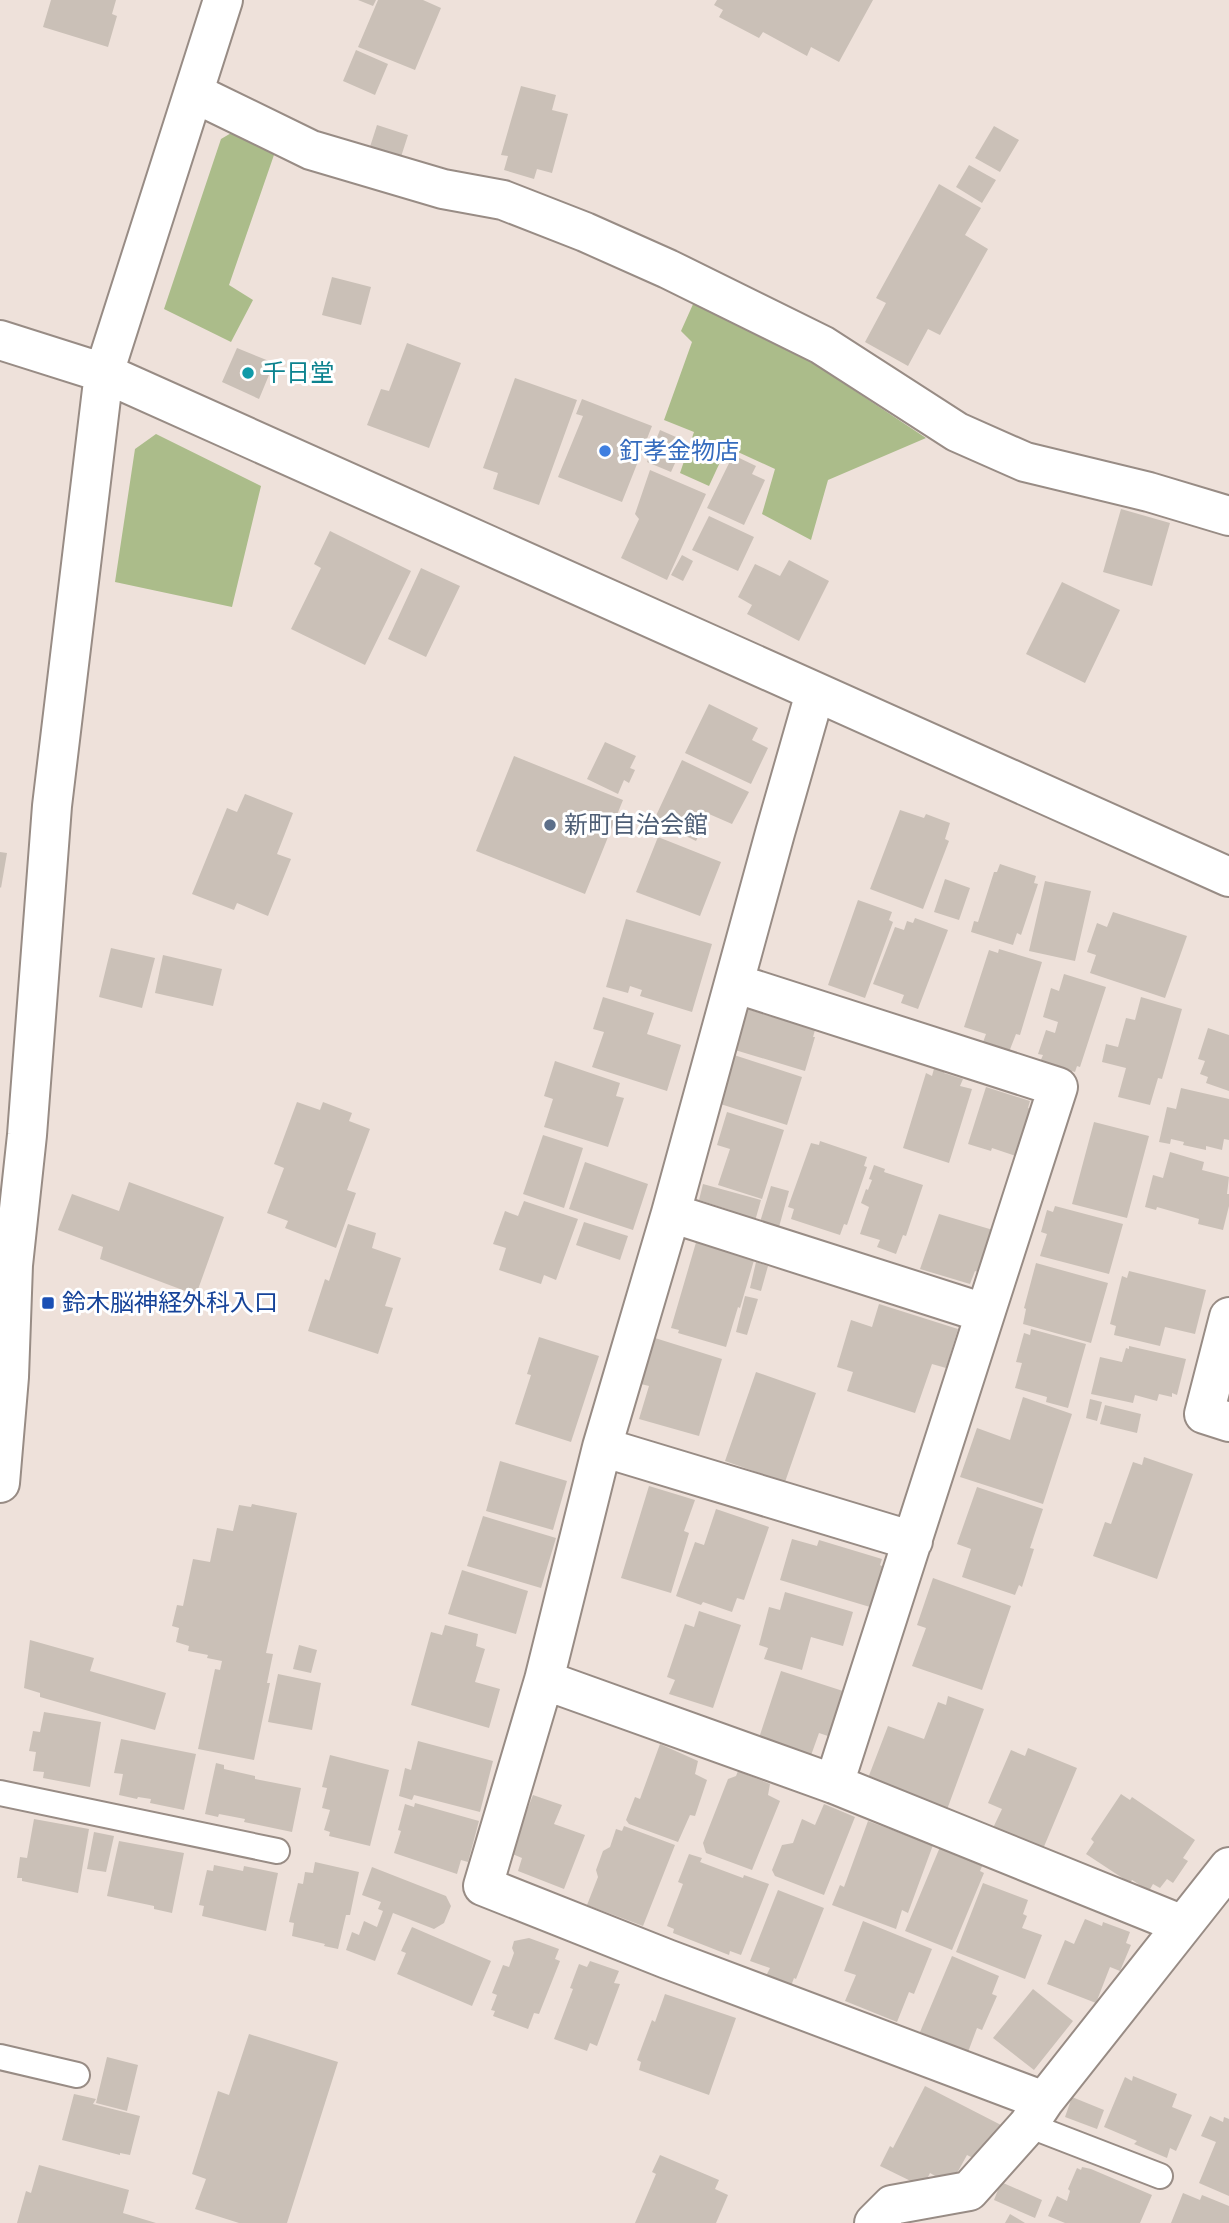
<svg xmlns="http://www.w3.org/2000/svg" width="1229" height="2223" font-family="'Alegreya Sans','Noto Sans JP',sans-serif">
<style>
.green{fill:#abbc8a}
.building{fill:#cac0b7}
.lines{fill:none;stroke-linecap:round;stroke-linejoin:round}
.service-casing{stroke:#988c85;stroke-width:28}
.minor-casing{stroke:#988c85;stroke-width:42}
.tertiary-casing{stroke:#988c85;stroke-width:42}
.service{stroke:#fff;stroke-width:24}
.minor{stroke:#fff;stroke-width:38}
.tertiary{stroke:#fff;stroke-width:38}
.culture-dot{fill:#0f9aa8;stroke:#fff;stroke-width:2.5}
.shop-dot{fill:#3f7fe0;stroke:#fff;stroke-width:2.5}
.service-dot{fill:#5c6f8a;stroke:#fff;stroke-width:2.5}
.transit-dot{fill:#1a4fb4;stroke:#fff;stroke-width:2.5}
.labels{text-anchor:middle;stroke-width:6;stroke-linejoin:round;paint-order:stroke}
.culture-label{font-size:24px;fill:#0d838f;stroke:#fff;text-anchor:start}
.shop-label{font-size:24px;fill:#366cbe;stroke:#fff;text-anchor:start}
.service-label{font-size:24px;fill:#4e5e75;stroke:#fff;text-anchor:start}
.transit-label{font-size:24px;fill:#164399;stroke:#fff;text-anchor:start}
</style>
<rect width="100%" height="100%" fill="#eee1da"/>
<path class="green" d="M238 129 275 152 229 285 253 300 231 342 164 309 221 139Z
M694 302 807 359 926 438 828 480 811 540 762 514 775 469 727 447 709 486 680 473 694 432 664 420 692 342 681 331Z
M156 434 261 486 232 607 115 582 135 449Z"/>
<path class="building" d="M51 0H116L112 14 117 16 108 47 43 27Z
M358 0H376L373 6Z
M378 0H423L441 8 415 70 358 47Z
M717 0H873L839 62 811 47 807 56 763 32 759 38 719 17 723 10 714 5Z
M356 50 388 64 375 95 343 81Z
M521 86 556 95 552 110 568 114 552 173 537 169 534 179 504 170 508 156 501 155Z
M377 125 408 135 400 160 369 150Z
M994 126 1019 140 1000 172 975 158Z
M969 165 996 180 982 203 956 187Z
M939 184 981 208 965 235 988 249 940 335 928 329 908 366 865 342 886 303 876 298Z
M332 277 371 287 361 325 322 315Z
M407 343 461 363 429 448 367 425 381 389 389 391Z
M237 348 274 363 259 399 222 382Z
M515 378 577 400 539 505 493 489 498 473 483 468Z
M582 399 652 426 622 502 558 477 583 416 576 414Z
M660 430 685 441 671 472 647 462Z
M733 455 756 466 752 474 765 480 744 525 707 508Z
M650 470 706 494 667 580 621 558 639 519 635 514Z
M1121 509 1170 523 1152 586 1103 572Z
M709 516 754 537 738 571 692 550Z
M330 531 411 571 365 665 291 629 321 568 314 564Z
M682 555 693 561 683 581 671 575Z
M789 560 829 581 799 641 747 614 752 605 738 597 755 564 780 576Z
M421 568 460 586 426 657 388 639Z
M1062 582 1120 610 1085 683 1026 654Z
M709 704 758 728 752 740 768 748 751 784 685 753Z
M605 742 636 756 630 768 635 770 629 783 624 780 618 794 587 779Z
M514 756 623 800 585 894 476 851Z
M682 760 749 792 732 824 709 814 696 841 654 820Z
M245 794 293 813 277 854 291 859 268 916 237 903 234 910 192 894 227 808 237 812Z
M900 810 924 818 926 814 950 823 945 839 949 841 923 909 870 889Z
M658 837 721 862 700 916 636 892Z
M0 852 7 853 1 888 0 887Z
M1000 864 1036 876 1034 883 1038 884 1021 935 1017 933 1013 945 971 932 974 921 978 922 994 872H997Z
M945 879 970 888 959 920 934 912Z
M1045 881 1091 891 1075 961 1029 951Z
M858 900 892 912 889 920 893 922 865 998 828 985Z
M1113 912 1187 936 1165 998 1090 973 1096 955 1087 952 1097 923 1107 927Z
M915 918 948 930 918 1009 901 1003 904 995 873 984 895 927 904 930 907 921 913 923Z
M626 919 712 944 692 1012 640 996 642 990 630 986 628 993 606 987Z
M111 948 155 958 142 1008 99 997Z
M999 949 1042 962 1020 1035 1016 1034 1009 1052 982 1045 986 1034 964 1027 989 950 998 953Z
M163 955 222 969 213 1006 155 993Z
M1064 974 1106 987 1080 1067 1077 1066 1075 1072 1040 1062 1043 1055 1038 1054 1046 1030 1055 1033 1058 1022 1043 1017 1051 988 1059 991Z
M603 997 654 1013 647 1034 681 1045 667 1091 592 1067 604 1032 593 1029Z
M1141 997 1182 1009 1162 1079 1158 1078 1150 1105 1118 1097 1126 1068 1102 1062 1106 1044 1118 1047 1126 1018 1135 1020Z
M747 1009 815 1030 813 1037H815L805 1071 735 1050 741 1011 746 1013Z
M1208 1028 1229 1035V1091L1206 1083 1208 1077 1200 1074 1205 1061 1198 1059Z
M734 1055 802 1077 787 1125 714 1102 727 1079Z
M555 1061 620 1083 616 1096 624 1098 608 1147 544 1127 553 1099 544 1096Z
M935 1065 946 1069 944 1073 963 1079 960 1086 972 1089 949 1163 903 1148 926 1073 932 1076Z
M986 1087 1030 1101 1028 1108 1034 1110 1019 1157 992 1148 991 1151 968 1144Z
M1181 1088 1229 1099V1140L1224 1139 1222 1150 1206 1146V1150L1183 1145 1184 1142 1171 1139 1170 1144 1159 1142 1167 1107 1176 1109Z
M297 1102 320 1110 323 1102 352 1113 349 1121 370 1129 347 1190 356 1193 336 1248 285 1228 288 1221 267 1213 284 1168 274 1164Z
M727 1112 784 1130 762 1199 718 1185 730 1149 717 1145Z
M1094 1122 1149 1136 1127 1218 1072 1204Z
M543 1135 583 1148 564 1208 523 1194Z
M820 1141 867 1157 864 1166 867 1167 847 1225 844 1224 840 1235 791 1219 794 1209 788 1207 811 1143 819 1145Z
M1170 1152 1204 1162 1202 1170 1229 1177 1227 1194H1229V1206L1223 1230 1198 1224 1199 1219 1157 1207 1156 1210 1145 1207 1153 1175 1163 1178Z
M585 1162 648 1184 633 1230 569 1209Z
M874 1165 885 1169 884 1172 923 1185 906 1236 903 1235 896 1254 877 1247 880 1240 860 1234 869 1207 861 1203 866 1189 868 1190 872 1180 869 1179Z
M129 1182 224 1217 196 1295 100 1259 103 1247 58 1230 72 1194 119 1211Z
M703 1184 761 1200 755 1221 729 1213 730 1210 699 1200Z
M771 1186 789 1191 779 1227 760 1222Z
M524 1201 578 1219 556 1280 544 1275 541 1284 499 1270 506 1248 493 1244 505 1211 518 1216Z
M1055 1206 1123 1224 1109 1274 1040 1256 1047 1234 1041 1232 1047 1210 1053 1212Z
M939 1214 993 1230 981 1273 975 1271 970 1284 920 1269Z
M584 1222 628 1236 620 1260 576 1245Z
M348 1224 376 1233 372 1248 401 1258 385 1306 393 1308 378 1354 308 1331 325 1279 329 1281Z
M697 1239 755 1257 740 1308 738 1307 726 1347 678 1333 679 1330 671 1328Z
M756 1262 768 1266 761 1291 750 1288Z
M1036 1263 1108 1283 1091 1343 1023 1324 1026 1309 1024 1308Z
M1129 1271 1206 1290 1195 1334 1165 1327 1160 1346 1114 1335 1116 1326 1110 1324 1122 1276 1127 1278Z
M745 1296 758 1299 747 1335 736 1332Z
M879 1304 958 1329 946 1368 932 1364 915 1413 847 1391 853 1372 837 1367 851 1320 872 1327Z
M1031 1329 1086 1344 1068 1408 1046 1402 1047 1397 1015 1388 1022 1363 1016 1362 1024 1333 1030 1335Z
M539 1337 599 1356 571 1442 515 1424 531 1375 527 1374Z
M655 1338 722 1359 699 1436 639 1419 649 1386 641 1384Z
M1129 1346 1186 1359 1177 1395 1172 1393V1397L1159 1394 1157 1401 1135 1395 1133 1403 1091 1394 1100 1357 1122 1362 1126 1348 1129 1349Z
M756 1372 816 1393 785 1482 725 1461Z
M1023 1397 1072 1414 1043 1504 960 1477 977 1428 1010 1440Z
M1090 1399 1102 1402 1097 1421 1086 1418Z
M1105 1405 1141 1414 1137 1433 1100 1424Z
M1144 1457 1193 1474 1157 1579 1093 1556 1105 1522 1111 1524 1133 1462 1142 1465Z
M500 1461 567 1481 553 1530 486 1511Z
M649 1486 695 1500 684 1531 689 1533 671 1593 621 1578Z
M977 1487 1043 1509 1030 1548 1034 1549 1022 1587 1019 1585 1015 1595 962 1577 971 1549 957 1544Z
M252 1504 297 1513 266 1653 273 1654 267 1683H270L254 1760 198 1749 215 1669 220 1670 222 1661 207 1658 208 1655 188 1651 189 1646 176 1642 179 1628 172 1626 177 1605 183 1606 193 1559 210 1562 217 1528 233 1531 239 1505 251 1507Z
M716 1509 769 1527 744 1600 737 1598 732 1612 703 1602 701 1605 676 1596 695 1542 704 1545Z
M483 1516 556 1538 541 1588 467 1566Z
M792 1539 817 1546 819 1540 882 1559 880 1565 883 1567 870 1607 780 1580Z
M462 1570 528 1591 516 1634 448 1614Z
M933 1578 1011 1606 982 1690 912 1666 926 1628 917 1625Z
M785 1592 853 1612 843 1646 811 1637 802 1670 764 1659 768 1648 759 1645 769 1607 780 1610Z
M699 1611 741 1625 713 1708 669 1694 675 1680 667 1677 685 1624 694 1627Z
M445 1625 478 1634 476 1646 485 1649 475 1682 500 1689 489 1728 411 1705 431 1632 442 1635Z
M30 1640 94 1658 90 1671 166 1693 155 1730 40 1697V1693L24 1688Z
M299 1645 317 1650 311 1673 293 1669Z
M781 1671 843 1691 828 1736 819 1733 809 1761 757 1744Z
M278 1674 321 1683 312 1730 268 1722Z
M948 1696 984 1709 945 1815 865 1786 888 1726 924 1739 938 1702 946 1705Z
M44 1712 101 1722 90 1787 43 1778 44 1772 33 1771 36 1752 29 1751 33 1731 40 1732Z
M121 1739 196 1754 184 1810 150 1803 151 1799 138 1797 137 1799 119 1795 123 1774 114 1773Z
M418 1741 493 1761 480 1812 414 1795 412 1800 399 1796 405 1768 411 1770Z
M660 1744 698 1761 695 1774 707 1780 695 1816 690 1815 678 1842 629 1824 626 1820 635 1797 640 1799Z
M1028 1748 1077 1768 1043 1849 993 1828 1002 1809 988 1803 1011 1750 1025 1756Z
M330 1755 389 1770 370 1846 329 1836 330 1832 324 1830 330 1810 322 1808 327 1788 322 1787Z
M216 1763 224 1765V1769L255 1776V1779L301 1788 292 1832 244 1822 245 1819 219 1814 218 1817 205 1814Z
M738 1771 770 1784 768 1795 780 1801 752 1870 706 1853 703 1843 728 1779 736 1776Z
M1121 1794 1130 1800 1132 1797 1195 1840 1183 1858 1188 1861 1173 1883 1167 1879 1160 1888 1153 1884 1149 1891 1132 1880 1130 1883 1086 1854 1094 1842 1091 1839Z
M533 1795 562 1805 554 1824 585 1835 564 1889 518 1871 522 1858 510 1853Z
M415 1803 479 1821 468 1862 461 1860 457 1874 394 1853 401 1831 398 1830 405 1804 414 1807Z
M824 1804 855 1817 824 1895 775 1876 772 1870 782 1845 793 1843 802 1819 815 1825Z
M34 1819 89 1829 78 1893 22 1881V1878H17L20 1857 27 1858Z
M868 1821 933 1845 908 1913 902 1910 896 1929 832 1905 840 1885 844 1887Z
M624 1826 675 1845 643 1926 587 1905 598 1877 596 1870 603 1851 610 1847 616 1829 622 1831Z
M94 1832 114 1836 106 1872 87 1869Z
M119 1841 184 1853 172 1913 154 1909V1906L107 1896Z
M940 1847 983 1864 980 1871 984 1873 952 1950 905 1931Z
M689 1854 702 1858 700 1862 743 1878 744 1875 769 1884 741 1955 730 1951 729 1955 673 1933 674 1929 667 1926 683 1884 678 1882Z
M315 1862 359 1872 350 1915H346L338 1949 324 1946 325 1944 292 1936 294 1923 289 1922 298 1883 303 1884 305 1872 313 1873Z
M214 1865 243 1871 244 1866 278 1873 266 1931 202 1916 204 1906 199 1905 207 1870 213 1871Z
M372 1867 446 1896 451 1906 444 1923 434 1929 393 1913 375 1961 346 1950 352 1932 359 1935 364 1921 377 1927 383 1911 378 1909 381 1902 362 1895Z
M983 1883 1028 1900 1023 1914 1027 1916 1022 1928 1042 1935 1025 1979 956 1952Z
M778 1890 824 1908 796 1979 794 1978 791 1986 766 1976 770 1968 750 1961Z
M1085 1919 1102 1926 1103 1922 1130 1932 1126 1943 1131 1945 1120 1971 1110 1967 1096 2003 1047 1984 1065 1940 1074 1944Z
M863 1921 932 1949 914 1994 909 1992 897 2022 845 2001 856 1975 844 1971Z
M412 1927 491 1961 472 2006 397 1974 406 1953 401 1951Z
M529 1938 559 1949 555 1959 560 1961 539 2014 534 2013 528 2029 493 2016 495 2011 491 2010 497 1995 492 1993 503 1965 509 1967 514 1953 512 1948 514 1941Z
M952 1956 999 1976 992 1994 997 1996 982 2030 977 2028 968 2052 920 2032Z
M590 1961 619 1971 614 1983 620 1984 597 2046 590 2043 587 2051 554 2039 573 1989 570 1988 579 1964 587 1967Z
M1033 1989 1073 2021 1034 2070 993 2038Z
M665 1994 736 2018 709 2095 639 2070 641 2062 637 2060 652 2020 655 2022Z
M249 2034 338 2062 287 2223H239L195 2209 206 2179 192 2174 218 2091 229 2095Z
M107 2057 138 2065 127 2111 96 2103Z
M1133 2076 1177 2094 1172 2107 1192 2115 1176 2151 1170 2148 1167 2158 1134 2144 1137 2141 1104 2127 1125 2077 1132 2081Z
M925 2086 1001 2125 993 2140 989 2138 977 2160 967 2155 956 2175 952 2173 949 2179 944 2181 930 2173 923 2187 880 2166 890 2146 893 2148Z
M74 2094 96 2099 93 2104 140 2116 130 2155 120 2153V2155L62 2140Z
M1072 2097 1104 2110 1097 2129 1065 2117Z
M1210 2116 1223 2122 1224 2117 1229 2119V2196L1199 2183 1216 2142 1201 2136Z
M660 2155 719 2180 715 2189 728 2195 716 2223H635L656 2174 652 2172Z
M39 2165 129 2190 123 2213 156 2223H17L26 2191 31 2193Z
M1082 2167 1091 2169 1152 2195 1140 2223H1065L1048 2216 1057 2196 1067 2201 1070 2191 1068 2189 1077 2168 1081 2170Z
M1001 2182 1042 2200 1035 2218 994 2200Z
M1183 2193 1200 2200 1202 2195 1229 2206V2223H1171Z
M1010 2214 1025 2223H1005Z"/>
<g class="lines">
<defs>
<path id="service" d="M0 1793 277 1851
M0 2057 77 2075
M1028 2125 1160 2176"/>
<path id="minor" d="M194 93 311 150 443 189 503 200 585 232 668 269 822 345 957 432 1025 462 1149 492 1229 516
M815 693 775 833 671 1213 602 1447 544 1680 483 1886 667 1959 1044 2101
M734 983 1058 1087 834 1784
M671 1213 984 1313
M1229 1317 1204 1414 1229 1422
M602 1447 913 1541
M544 1680 834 1784 1183 1925
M874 2223 892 2205 969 2191 1028 2125 1044 2101 1229 1867"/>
<path id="tertiary" d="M0 340 104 373 1229 877
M0 1483 9 1377 13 1265 27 1135 52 806 104 373 223 0"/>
</defs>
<use href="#service" class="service-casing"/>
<use href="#minor" class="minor-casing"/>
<use href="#tertiary" class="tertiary-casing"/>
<use href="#service" class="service"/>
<use href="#minor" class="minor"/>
<use href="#tertiary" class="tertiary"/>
</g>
<circle class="culture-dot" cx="248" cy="373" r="7"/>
<circle class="shop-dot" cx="605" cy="451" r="7"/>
<circle class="service-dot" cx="550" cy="825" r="7"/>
<rect class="transit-dot" x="41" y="1296" width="14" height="14" rx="3.5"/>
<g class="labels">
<g class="culture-label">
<text x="262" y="381">千日堂</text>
</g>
<g class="shop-label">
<text x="619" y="459">釘孝金物店</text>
</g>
<g class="service-label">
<text x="564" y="833">新町自治会館</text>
</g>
<g class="transit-label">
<text x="62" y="1311">鈴木脳神経外科入口</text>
</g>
</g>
</svg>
